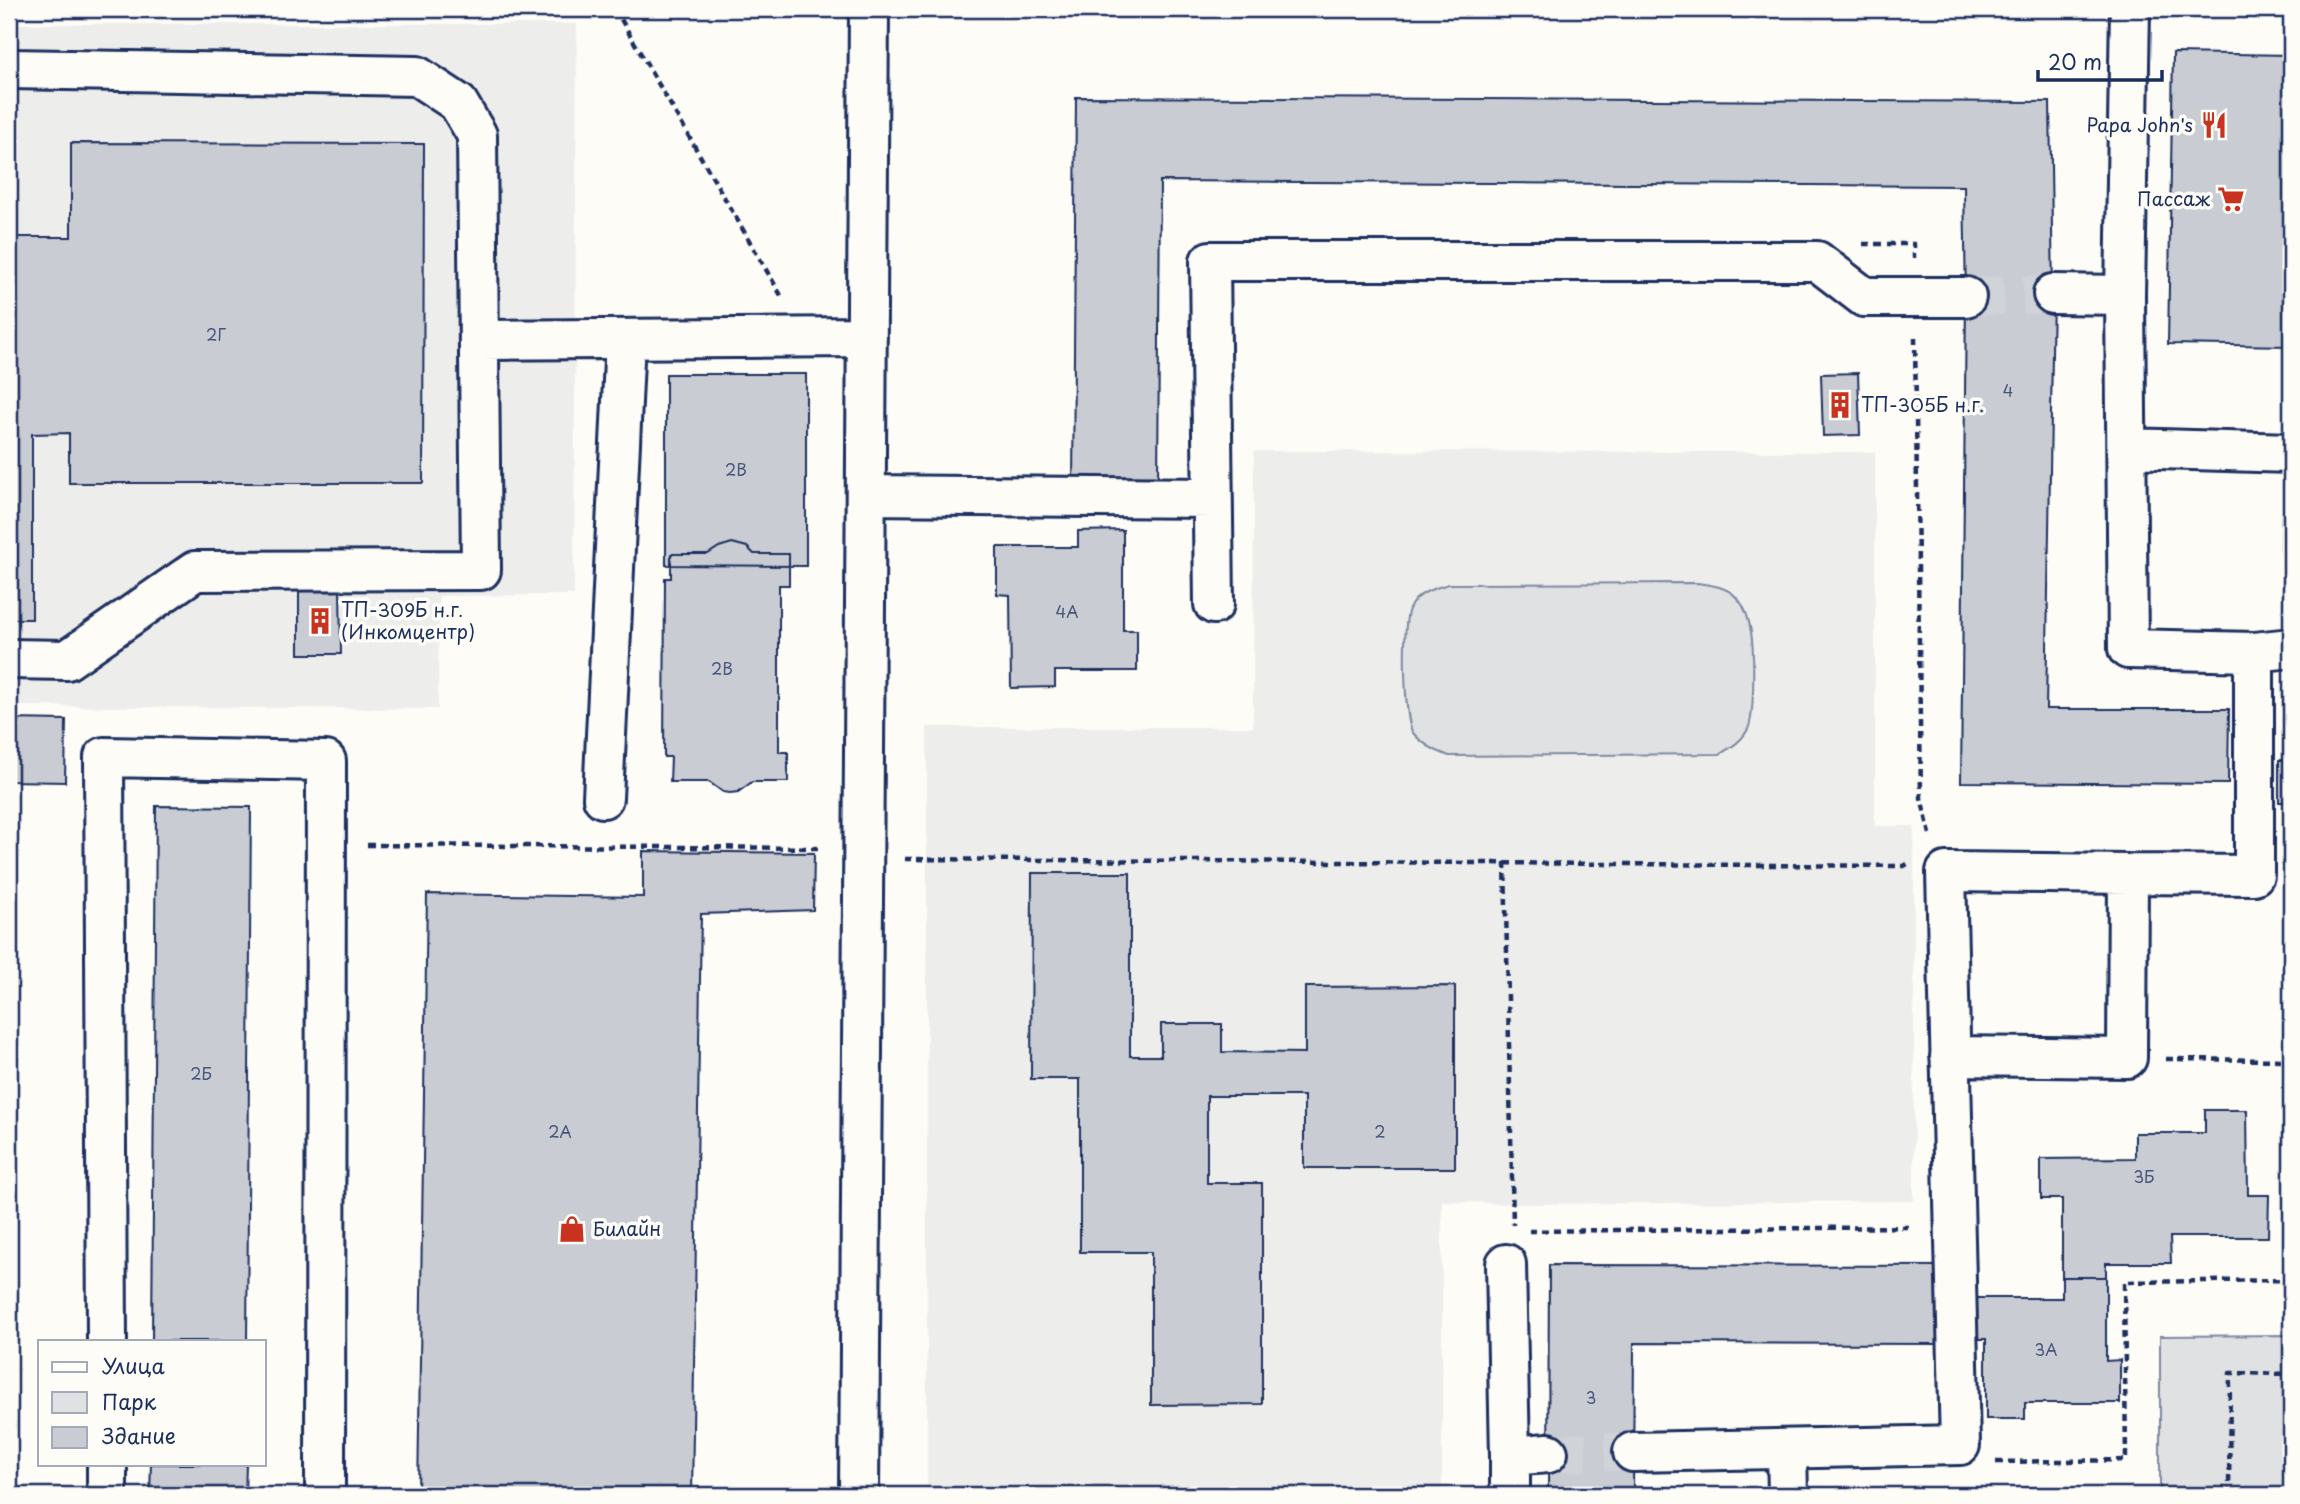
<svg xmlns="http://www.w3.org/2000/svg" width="2300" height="1504" font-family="'Playpen Sans',sans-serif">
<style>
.built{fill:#edeeec}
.green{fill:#e0e1e3;stroke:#7e88a0;stroke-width:2}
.building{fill:#c9ccd3;stroke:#1b2f5e;stroke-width:2}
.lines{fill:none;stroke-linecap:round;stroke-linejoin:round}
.minor-tunnel{stroke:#d0d3d8;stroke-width:38;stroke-dasharray:38 19;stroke-linecap:butt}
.minor-casing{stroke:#1b2f5e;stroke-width:44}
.path{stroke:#1b2f5e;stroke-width:4.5;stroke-dasharray:7 5;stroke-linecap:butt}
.minor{stroke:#fdfcf7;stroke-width:38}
.labels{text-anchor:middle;stroke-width:7;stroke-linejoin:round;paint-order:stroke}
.number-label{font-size:16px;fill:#46567b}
.poi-label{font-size:19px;fill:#1b2f5e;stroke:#fdfcf7;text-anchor:start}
</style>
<rect width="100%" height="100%" fill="#fdfcf7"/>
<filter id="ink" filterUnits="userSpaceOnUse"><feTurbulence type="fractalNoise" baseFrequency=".0143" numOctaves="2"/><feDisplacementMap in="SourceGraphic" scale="14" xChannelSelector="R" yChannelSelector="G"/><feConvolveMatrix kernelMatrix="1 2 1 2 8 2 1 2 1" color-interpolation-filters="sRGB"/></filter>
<g filter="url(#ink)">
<path class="built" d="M9 24H577L574 595 439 596 438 709 9 706Z
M1254 451 1875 452V826H1914V1201L1511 1204 1442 1201V1495H927V727H1253Z"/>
<path class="green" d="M1698 583C1712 585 1728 587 1737 598 1746 607 1749 620 1751 632 1754 649 1755 714 1748 729 1742 741 1732 747 1720 754L1449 756C1435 751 1423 745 1413 733 1404 721 1402 624 1409 609 1416 593 1434 588 1449 584Z
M2291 1335V1495H2160V1336Z"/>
<path class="building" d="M2173 53 2291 55V346L2168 344Z
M1076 97 2050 102 2053 294 2046 709H2229L2228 784 1961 782 1966 297 1964 186 1160 181 1158 486H1073Z
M71 143 424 144 423 483H69V433L32 434V619H9V237H71Z
M1858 373 1860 435 1823 436 1821 374Z
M666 374H806V566L666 565Z
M2282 514H2291V550H2281Z
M1123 530V630H1137V671H1055V687L1011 688 1010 595 997 594V547H1078V531Z
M732 543 747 547 754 554H789V585H779V752H788V782H752L738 792 730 793 723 792 709 782H670L671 757H664L665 578H671V554H708L719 547Z
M340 587 341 654H299V588Z
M9 719 66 720 65 782 9 781Z
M2279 760H2291V802H2279Z
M156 806 251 807 247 1341H152Z
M643 851 814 853 813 910 701 914 692 1495H418L427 894 643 897Z
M1032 873H1130V1056H1161V1024H1222V1052L1305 1053V987L1455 986V1168H1304V1096H1207V1183H1262V1404L1151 1405V1252H1080V1079H1031Z
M2205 1110H2247L2248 1195H2269L2268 1237H2170L2171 1263H2106V1277H2062V1199H2041V1159L2135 1158V1133H2205Z
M1549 1265 1942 1266V1344L1634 1343 1633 1495H1548Z
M2062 1277H2106V1361L2120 1360V1403H2025V1419H1986V1339H1967V1298H2062Z
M151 1464H246L245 1495H150Z"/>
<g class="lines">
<path class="minor-tunnel" d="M1966 297 2053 294
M1548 1453 1633 1452"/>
<defs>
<path id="minor" d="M9 69 417 76 458 103 477 135 481 570 195 571 67 660 9 659
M2053 294 2125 295
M479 340 867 337
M2127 448 2291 453
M866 495 1212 498
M1214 604 1210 261H1817L1864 297H1966
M2254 652 2291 648
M603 798 625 339
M1950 1056 2127 1058 2128 874 2254 875V652L2128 649 2125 295 2130 9
M1506 1264 1510 1456
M107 1341 104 757 326 761 325 1495
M1787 1449 1788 1495
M1633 1452 1960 1445 1946 872 2128 874
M107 1464V1495
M859 1495 869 9
M1510 1495V1456L1548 1453"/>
</defs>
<use href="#minor" class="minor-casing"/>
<path class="path" d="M615 9 782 297
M523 11 627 9
M9 21H12V9
M1863 244H1914V258
M1915 337 1921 798 1930 834
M367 845 823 848
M905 859 1904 866 1909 863
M1505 862 1513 1225
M2166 1059 2291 1060
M1529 1231 1908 1227
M1996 1462 2126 1460 2124 1282 2291 1280
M2229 1495 2230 1373 2291 1374"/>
<use href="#minor" class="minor"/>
</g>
</g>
<defs>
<symbol id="restaurant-bare" viewBox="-9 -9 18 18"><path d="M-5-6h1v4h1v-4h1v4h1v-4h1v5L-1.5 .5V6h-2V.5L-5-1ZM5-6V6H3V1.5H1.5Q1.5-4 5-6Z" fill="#c8321e" stroke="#fdfcf7" stroke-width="2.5" paint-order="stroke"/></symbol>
<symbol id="supermarket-bare" viewBox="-9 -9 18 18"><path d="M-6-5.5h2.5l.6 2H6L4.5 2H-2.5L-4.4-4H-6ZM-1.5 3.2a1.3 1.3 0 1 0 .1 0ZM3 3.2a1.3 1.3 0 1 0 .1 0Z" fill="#c8321e" stroke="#fdfcf7" stroke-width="2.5" paint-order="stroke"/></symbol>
<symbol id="building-bare" viewBox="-9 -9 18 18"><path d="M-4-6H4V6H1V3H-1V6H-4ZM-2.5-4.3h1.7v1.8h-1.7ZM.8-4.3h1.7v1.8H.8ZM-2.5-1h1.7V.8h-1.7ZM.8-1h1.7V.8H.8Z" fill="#c8321e" stroke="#fdfcf7" stroke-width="2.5" paint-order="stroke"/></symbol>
<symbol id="shop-bare" viewBox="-9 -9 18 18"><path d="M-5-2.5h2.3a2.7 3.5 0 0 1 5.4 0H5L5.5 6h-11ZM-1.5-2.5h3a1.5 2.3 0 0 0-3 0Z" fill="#c8321e" stroke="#fdfcf7" stroke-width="2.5" paint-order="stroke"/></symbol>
</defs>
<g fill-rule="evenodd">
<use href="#restaurant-bare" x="2195" y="106" width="38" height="38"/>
<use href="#supermarket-bare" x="2212" y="180" width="38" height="38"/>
<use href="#building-bare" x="1821" y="386" width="38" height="38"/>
<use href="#building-bare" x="301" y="602" width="38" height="38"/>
<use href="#shop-bare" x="553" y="1210" width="38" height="38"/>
</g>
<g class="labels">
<g class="number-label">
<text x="216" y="341">2Г</text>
<text x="2008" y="397">4</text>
<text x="736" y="476">2В</text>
<text x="1067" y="618">4А</text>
<text x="722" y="675">2В</text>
<text x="201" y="1080">2Б</text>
<text x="560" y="1138">2А</text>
<text x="1380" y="1138">2</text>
<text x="2144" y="1183">3Б</text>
<text x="2046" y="1356">3А</text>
<text x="1591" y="1404">3</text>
</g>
<g class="poi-label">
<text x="2193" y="132" text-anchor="end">Papa John's</text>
<text x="2210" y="206" text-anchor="end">Пассаж</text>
<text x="1861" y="412">ТП-305Б н.г.</text>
<text x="341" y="617">ТП-309Б н.г.<tspan x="341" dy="22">(Инкомцентр)</tspan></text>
<text x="593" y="1236">Билайн</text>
</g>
</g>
<rect width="2300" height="1504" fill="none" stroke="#fdfcf7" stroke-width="35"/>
<rect x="18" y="18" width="2265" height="1469" fill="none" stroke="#1b2f5e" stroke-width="2.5" filter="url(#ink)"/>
<rect x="38" y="1340" width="228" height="126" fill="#fdfcf7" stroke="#a3aaba" stroke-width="2"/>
<rect x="52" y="1362" width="35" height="10" fill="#fdfcf7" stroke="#a3aaba" stroke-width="2"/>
<text x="102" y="1374" font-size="21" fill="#1b2f5e">Улица</text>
<rect x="52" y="1392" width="35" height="21" fill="#e0e1e3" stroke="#a3aaba" stroke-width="2"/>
<text x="102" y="1410" font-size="21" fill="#1b2f5e">Парк</text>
<rect x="52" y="1427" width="35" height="21" fill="#c9ccd3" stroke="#a3aaba" stroke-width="2"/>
<text x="102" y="1444" font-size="21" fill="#1b2f5e">Здание</text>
<path d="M2038 70v10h124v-10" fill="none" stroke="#1b2f5e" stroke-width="3.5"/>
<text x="2048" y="70" font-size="21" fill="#1b2f5e" stroke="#fdfcf7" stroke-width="5" paint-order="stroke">20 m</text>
</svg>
